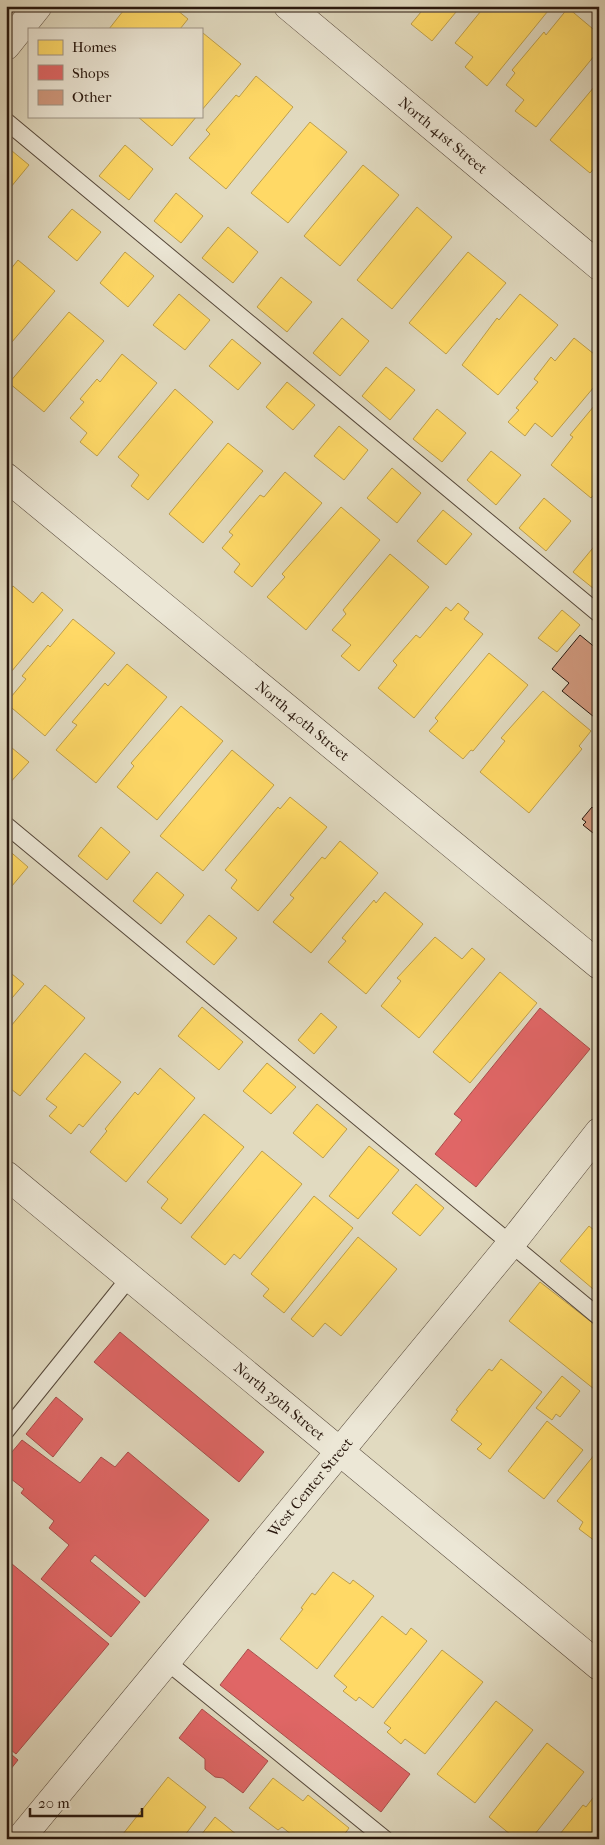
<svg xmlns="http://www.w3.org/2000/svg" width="605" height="1845" font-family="'IM FELL French Canon',serif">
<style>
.homes{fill:#ffd966;stroke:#be9f4b}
.shops{fill:#e06666;stroke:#a94e4b}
.building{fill:#d0987d;stroke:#28170d}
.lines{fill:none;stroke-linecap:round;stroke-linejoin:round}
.service-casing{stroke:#56483a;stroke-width:18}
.minor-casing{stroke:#56483a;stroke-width:29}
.tertiary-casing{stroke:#56483a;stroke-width:29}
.service{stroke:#ece7d6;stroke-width:16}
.minor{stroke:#ece7d6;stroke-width:28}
.tertiary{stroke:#ece7d6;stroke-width:28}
.labels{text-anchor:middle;stroke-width:5;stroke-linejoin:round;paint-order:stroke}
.street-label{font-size:15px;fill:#28170d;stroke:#ece7d6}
</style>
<rect width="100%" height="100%" fill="#e1dac0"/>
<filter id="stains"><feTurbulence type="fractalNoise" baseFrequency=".004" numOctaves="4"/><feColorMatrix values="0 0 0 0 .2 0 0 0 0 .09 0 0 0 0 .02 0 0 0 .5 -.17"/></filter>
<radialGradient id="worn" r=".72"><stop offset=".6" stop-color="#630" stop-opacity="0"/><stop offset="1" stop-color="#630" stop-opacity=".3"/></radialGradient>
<path class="homes" d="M127 6H172L188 19 180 29H109Z
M413 6H461L432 41 411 24 421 12Z
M485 6H552L487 86 465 67 473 57 455 43Z
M568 8 599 34V50L536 127 515 111 524 100 506 85 515 73 512 70 544 32 546 35Z
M203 33 241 64 201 111V35Z
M256 76 293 107 226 189 189 158 210 134 206 130 236 95 239 97Z
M599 81V163L590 173 550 140Z
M137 116H197L172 146Z
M310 122 347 152 288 223 251 193Z
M125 145 153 169 129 200 99 176Z
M6 146 29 165 6 193Z
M363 165 399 195 340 266 304 236Z
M176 193 203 216 181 243 154 221Z
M417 207 452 237 392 309 357 280Z
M72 209 101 232 77 261 48 237Z
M228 227 258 252 233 283 202 258Z
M125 252 154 276 128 307 100 283Z
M468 252 506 283 446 354 409 323Z
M18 260 55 291 6 349V275Z
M281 277 312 302 287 332 257 307Z
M179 294 210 320 185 350 153 325Z
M520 294 558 325 498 395 462 365 497 318 499 320Z
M69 312 104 341 44 412 9 383Z
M342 318 369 341 340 376 313 353Z
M574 338 599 358V381L552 437 535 423 525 436 508 422 519 410 516 408 538 382 534 379 551 357 555 361Z
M232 339 261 363 238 390 209 366Z
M122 354 157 383 97 456 80 442 87 433 70 418 84 402 80 399 97 379 100 382Z
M386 367 415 390 390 420 362 396Z
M287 382 315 405 293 430 266 407Z
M175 389 213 422 148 500 131 486 139 475 118 457Z
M599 400V489L591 498 551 465 573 437 570 435Z
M437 409 466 433 442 462 413 439Z
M339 426 368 450 344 480 314 456Z
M228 443 263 471 203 543 169 514Z
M491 451 521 475 496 505 467 480Z
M392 468 421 493 397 523 367 498Z
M285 472 322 503 252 587 234 572 240 564 222 548 233 535 229 532 260 495 264 497Z
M544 498 571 521 546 551 519 528Z
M341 507 380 540 306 630 267 597 285 577 282 574Z
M443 510 472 534 446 565 417 541Z
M597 543 599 544V593L573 572Z
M390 554 429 587 359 671 341 656 351 645 332 630 346 614 343 610Z
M13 586 33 603 42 592 63 610 6 678V595Z
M458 603 469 612 464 619 483 634 414 718 378 688 397 665 393 661 416 635 420 638 446 607 451 611Z
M562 610 580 625 557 652 538 638Z
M73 619 115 653 45 736 6 703 26 679 22 676 48 645 50 647Z
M489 653 528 685 473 751 471 750 463 759 429 731 438 721 435 718Z
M127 664 167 697 96 783 56 750 77 725 72 722 105 683 108 686Z
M543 691 591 731 579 746 582 749 529 813 480 772 505 741 501 738Z
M181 706 223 741 157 820 117 787 134 766 131 763Z
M6 743 29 762 6 787Z
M232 750 274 785 203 871 160 836Z
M290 797 327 827 258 911 231 888 237 880 225 870 278 807 280 809Z
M101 827 130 852 107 880 78 856Z
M340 841 378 873 311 953 273 922 294 898 290 895 322 857 325 859Z
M6 848 28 867 6 893Z
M157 872 184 895 161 924 133 901Z
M385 892 423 924 366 994 328 962 346 941 342 938 374 900 376 903Z
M209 915 237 938 214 965 186 942Z
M435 937 462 959 472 948 485 959 419 1038 381 1006 401 981 397 978Z
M6 969 24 984 6 1005Z
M500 972 537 1003 470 1083 433 1052Z
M45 985 85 1018 20 1096 6 1085V1076L9 1073 6 1071V1032Z
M202 1007 243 1042 219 1070 178 1036Z
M321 1013 337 1027 314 1054 298 1040Z
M85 1053 121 1082 83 1127 79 1124 71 1134 49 1116 57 1107 46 1099Z
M267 1063 296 1087 271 1114 243 1091Z
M160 1068 195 1098 126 1182 90 1152 107 1131 105 1129 135 1092 138 1095Z
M317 1104 347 1129 323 1158 293 1133Z
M204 1114 244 1147 181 1224 161 1208 168 1199 147 1182Z
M369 1146 399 1170 358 1219 329 1196Z
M262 1151 302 1184 240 1259 234 1254 225 1265 191 1237Z
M416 1184 444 1208 420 1236 392 1213Z
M314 1196 353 1228 284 1313 263 1296 269 1289 251 1274Z
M589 1226 599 1234V1294L560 1261Z
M358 1237 397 1269 341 1336 325 1323 313 1337 291 1319Z
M540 1282 599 1328V1393L509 1321Z
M501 1359 542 1392 490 1459 477 1449 482 1444 451 1420 458 1411 456 1410 489 1369 492 1371Z
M562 1376 580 1391 560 1417 556 1414 552 1420 536 1408Z
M547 1421 583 1450 544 1499 508 1471Z
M599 1449V1537L595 1541 579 1529 583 1522 557 1501Z
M333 1572 350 1584 353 1580 374 1596 317 1669 280 1639 303 1609 301 1608 312 1593 315 1595Z
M382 1616 406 1635 411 1628 427 1641 373 1708 359 1697 356 1701 343 1691 347 1687 334 1676Z
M442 1650 483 1682 425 1754 405 1739 401 1744 387 1732 391 1728 384 1723Z
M496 1701 533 1730 475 1803 437 1774Z
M547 1743 584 1772 531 1839H516L489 1817Z
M168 1777 206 1807 182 1839H119Z
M273 1778 303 1801 308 1795 349 1828 341 1839H297L282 1827 278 1830 249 1808Z
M599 1790V1839H556L583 1805 586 1807Z
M215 1817 242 1839H198Z"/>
<path class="shops" d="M540 1008 590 1049 476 1187 435 1154 462 1120 454 1114Z
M120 1332 264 1452 239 1482 94 1362Z
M56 1397 83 1419 53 1457 26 1434Z
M22 1440 80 1483 101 1457 115 1467 128 1452 209 1520 145 1597 95 1555 90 1561 140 1602 111 1637 41 1579 69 1545 49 1528 54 1521 21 1493 24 1489 6 1475V1459Z
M6 1559 109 1644 16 1754 6 1746Z
M248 1649 410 1774 381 1812 220 1685Z
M202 1709 268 1761 243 1793 223 1778 215 1777 205 1769V1759L179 1738Z
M6 1750 18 1760 6 1775Z"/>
<path class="building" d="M580 635 597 649 599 646V721L562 691 569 683 552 669Z
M599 805V837H598L583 825 586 822 582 819 592 807 595 810Z"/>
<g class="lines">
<defs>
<path id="service" d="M6 121 599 614
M6 825 599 1317
M6 1431 130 1277
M166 1661 385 1839"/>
<g id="minor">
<path id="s1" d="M288 6 599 266"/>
<path d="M6 46 38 6"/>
<path id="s2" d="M6 477 599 965"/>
<path id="s3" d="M6 1175 599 1666"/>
</g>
<g id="tertiary">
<path id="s4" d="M20 1839 510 1245 599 1132"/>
</g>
</defs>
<use href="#service" class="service-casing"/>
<use href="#minor" class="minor-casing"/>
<use href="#tertiary" class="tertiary-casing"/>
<use href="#service" class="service"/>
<use href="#minor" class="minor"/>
<use href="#tertiary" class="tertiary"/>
</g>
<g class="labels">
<g class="street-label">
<text dy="5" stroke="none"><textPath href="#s1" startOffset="202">North 41st Street</textPath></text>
<text dy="5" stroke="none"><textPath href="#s2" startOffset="384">North 40th Street</textPath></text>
<text dy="5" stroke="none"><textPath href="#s3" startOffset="355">North 39th Street</textPath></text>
<text dy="5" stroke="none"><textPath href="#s4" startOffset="456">West Center Street</textPath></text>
</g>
</g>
<rect width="605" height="1845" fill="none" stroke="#e1dac0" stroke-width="25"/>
<rect x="8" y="8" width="590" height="1830" fill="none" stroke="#28170d" stroke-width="2.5"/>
<rect x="12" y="12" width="580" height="1820" fill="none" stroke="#28170d"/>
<rect x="28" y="28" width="175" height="90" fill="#ece7d6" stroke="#9e9486"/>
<rect x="38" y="40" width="25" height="15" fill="#ffd966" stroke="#9e9486"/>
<text x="72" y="52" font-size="15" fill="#28170d">Homes</text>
<rect x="38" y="65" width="25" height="15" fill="#e06666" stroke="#9e9486"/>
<text x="72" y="78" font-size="15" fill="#28170d">Shops</text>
<rect x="38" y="90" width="25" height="15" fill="#d0987d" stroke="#9e9486"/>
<text x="72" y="102" font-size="15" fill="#28170d">Other</text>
<path d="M30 1808v8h112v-8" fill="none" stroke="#28170d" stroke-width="2.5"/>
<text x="38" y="1808" font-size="15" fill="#28170d" stroke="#ece7d6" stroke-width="4" paint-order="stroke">20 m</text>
<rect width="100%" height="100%" filter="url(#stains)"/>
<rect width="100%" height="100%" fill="url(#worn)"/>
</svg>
